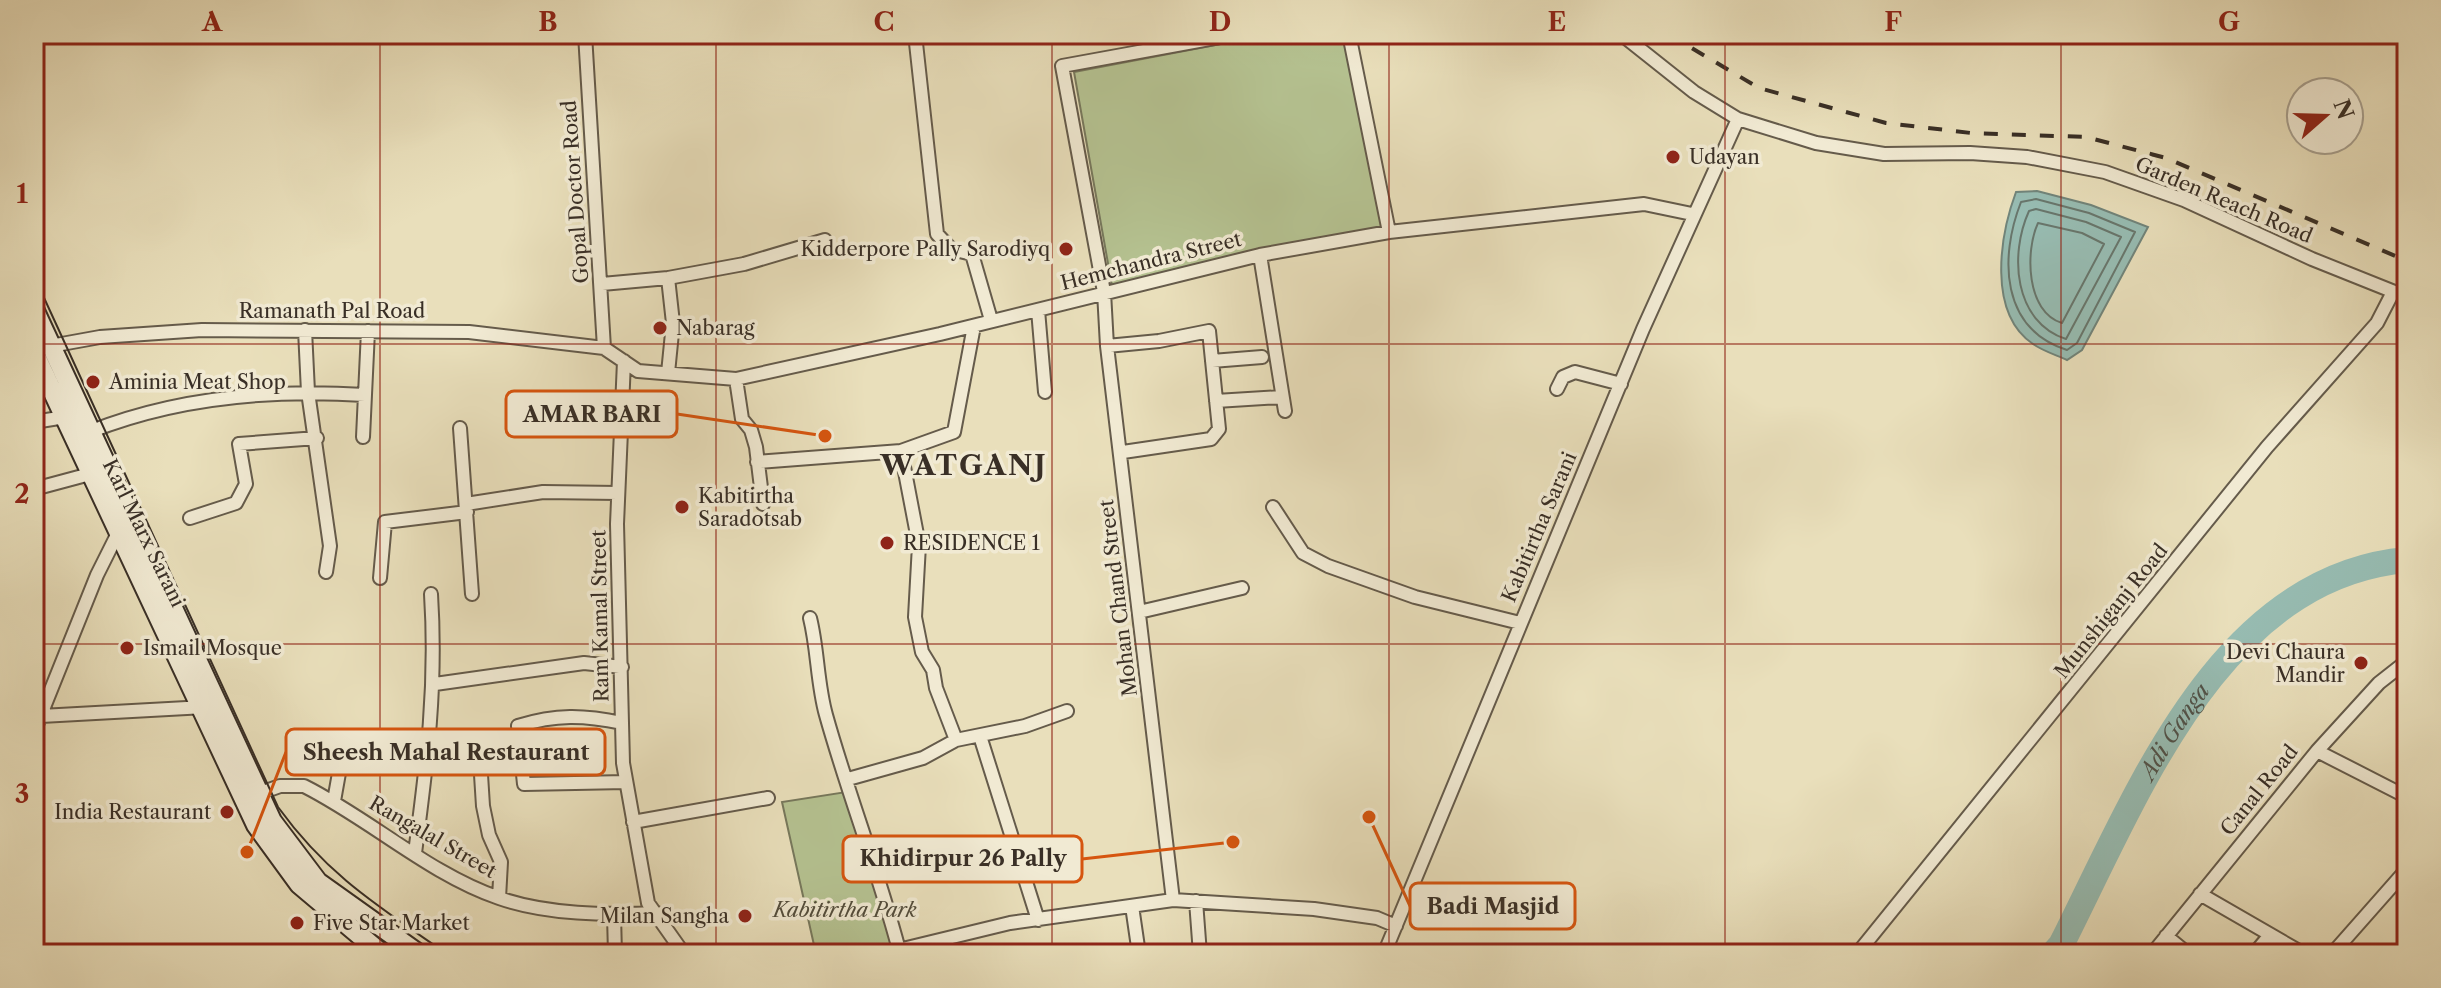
<svg xmlns="http://www.w3.org/2000/svg" width="2441" height="988" font-family="'Libre Caslon Text',serif">
<style>
.green{fill:#b5c291;stroke:#77785c;stroke-width:2}
.water{fill:#97bcb2;stroke:#71847a;stroke-width:2}
.lines{fill:none;stroke-linecap:round;stroke-linejoin:round}
.shore{stroke:#68766c;stroke-width:2}
.river{stroke:#97bcb2;stroke-width:26}
.street-casing{stroke:#655b4b;stroke-width:16}
.secondary-casing{stroke:#392f26;stroke-width:22}
.street{stroke:#f1ead3;stroke-width:12}
.secondary{stroke:#f1ead3;stroke-width:18}
.tram{stroke:#392f26;stroke-width:2}
.rail{stroke:#392f26;stroke-width:4;stroke-dasharray:14 14;stroke-linecap:butt}
.grid{fill:none;stroke:#8f2418;stroke-width:2;stroke-opacity:0.55}
.poi-dot{fill:#8f2418;stroke:#f1ead3;stroke-width:3}
.labels{text-anchor:middle;stroke-width:7;stroke-linejoin:round;paint-order:stroke}
.poi-label{font-size:20px;fill:#392f26;stroke:#f1ead3;text-anchor:start}
.street-label{font-size:20px;fill:#392f26;stroke:#f1ead3}
.park-label{font-size:20px;font-style:italic;fill:#524c3b;stroke:#f1ead3}
.water-label{font-size:22px;font-style:italic;fill:#505249;stroke:#f1ead3}
.district-label{font-size:28px;font-weight:bold;letter-spacing:2px;fill:#392f26;stroke:#f1ead3}
.leader{fill:none;stroke:#d6550f;stroke-width:3}
.callout-dot{fill:#d6550f;stroke:#f1ead3;stroke-width:3}
.callout{fill:#f1ead3;stroke:#d6550f;stroke-width:3}
.callout-label{font-size:22px;text-anchor:middle;font-weight:bold;fill:#392f26}
.neatline{fill:none;stroke:#8f2418;stroke-width:3}
.grid-label{font-size:26px;text-anchor:middle;font-weight:bold;fill:#8f2418}
</style>
<rect width="100%" height="100%" fill="#e9dfbb"/>
<filter id="stains"><feTurbulence type="fractalNoise" baseFrequency=".0025" numOctaves="4"/><feColorMatrix values="0 0 0 0 .2 0 0 0 0 .09 0 0 0 0 .02 0 0 0 .5 -.17"/></filter>
<radialGradient id="worn" r=".72"><stop offset=".6" stop-color="#630" stop-opacity="0"/><stop offset="1" stop-color="#630" stop-opacity=".3"/></radialGradient>
<path class="green" d="M1273 34H1344L1382 227 1112 286 1074 72Z
M846 792 896 947 864 954H816L782 802Z"/>
<path class="water" d="M2037 191 2091 205 2148 227 2082 350 2067 360C2056 355 2043 351 2033 344 1987 313 2000 235 2016 192Z"/>
<g class="lines">
<path class="shore" d="M2036 199 2089 213 2135 232 2077 343 2067 350C2001 329 1999 258 2021 202Z
M2036 209 2086 222 2121 237 2066 339C2014 322 2009 255 2029 211Z
M2038 223 2082 233 2104 244 2062 323C2026 312 2025 251 2038 223Z"/>
<path class="river" id="s1" d="M2053 954 2061 945C2135 800 2218 576 2407 560"/>
<defs>
<path id="street" d="M585 34 604 348
M915 34 937 234 951 249 972 254 991 320
M1349 34 1389 232
M1621 34 1694 92 1738 119 1816 143 1884 154 1970 153 2027 157 2105 172 2184 200 2312 259 2407 297
M1260 255 1285 411
M668 278 673 323 668 373
M602 284 668 278 744 264 825 240
M1038 310 1045 392
M305 330 308 392 330 546 326 572
M1107 346 1159 341 1209 331 1219 429 1211 439 1123 452
M34 349 100 337 202 330 469 332 604 348 638 371 736 379 940 334 1260 255 1389 232 1644 204 1692 214
M624 361 617 524 623 763 648 903 684 954
M1212 361 1262 357
M736 379 742 419 751 430 756 447 763 504
M1557 389 1563 377 1575 372 1621 384
M1216 401 1282 397
M34 422 65 417
M460 428 472 594
M89 432C177 397 272 389 365 395
M363 437 368 331
M901 451 919 545 915 617 922 652 933 670 936 688 956 740 1025 726 1067 711
M757 462 901 451 954 432 974 326
M34 489 90 474
M466 504 543 492 618 493
M1273 507 1303 553 1328 566 1415 597 1520 623
M190 518 236 503 246 484 239 444 317 438
M380 578 385 522 467 512
M1139 612 1242 588
M810 618C818 650 817 683 826 715 848 794 878 870 899 950
M435 684 584 663 622 667
M41 716 205 707
M622 723C584 715 556 714 518 726L524 784 626 782
M34 732 97 575 120 529
M462 736 483 740 519 736
M980 736 1038 920
M483 740 480 759 483 806 489 835 501 862 499 898
M2317 751 2407 797
M848 779 923 758 956 740
M255 795 280 786H304C370 819 429 874 499 898 548 915 606 915 657 913
M334 801 344 745
M633 822 768 798
M415 853C427 762 437 687 431 594
M2200 894 2304 954
M1173 900 1107 346 1104 292 1062 66 1237 34
M1196 901 1200 954
M1132 906 1139 954
M614 915 615 954
M2166 936 2188 954
M882 954 1010 923 1173 900 1314 909 1377 918 1396 926
M1384 954 1643 329 1738 119
M1857 954 2267 447 2377 323 2393 292
M2152 954 2317 751 2379 683 2407 661
M2254 954 2270 935
M2332 954 2407 869"/>
<path id="secondary" d="M34 309 272 821 318 882 419 954
M34 352 256 825 299 884 382 954"/>
</defs>
<use href="#street" class="street-casing"/>
<use href="#secondary" class="secondary-casing"/>
<use href="#street" class="street"/>
<use href="#secondary" class="secondary"/>
<path class="tram" d="M34 276 278 807C328 876 378 906 447 954"/>
<path class="rail" d="M1668 34 1759 88 1886 123 1971 133 2086 137 2166 158 2407 261"/>
</g>
<path class="grid" d="M380 34V954M716 34V954M1052 34V954M1389 34V954M1725 34V954M2061 34V954M34 344H2407M34 644H2407"/>
<g class="poi-dot">
<circle cx="1673" cy="157" r="8"/>
<circle cx="1066" cy="249" r="8"/>
<circle cx="660" cy="328" r="8"/>
<circle cx="93" cy="382" r="8"/>
<circle cx="682" cy="507" r="8"/>
<circle cx="887" cy="543" r="8"/>
<circle cx="127" cy="648" r="8"/>
<circle cx="2361" cy="663" r="8"/>
<circle cx="227" cy="812" r="8"/>
<circle cx="745" cy="916" r="8"/>
<circle cx="297" cy="923" r="8"/>
</g>
<g class="labels">
<g class="poi-label">
<text x="1689" y="164">Udayan</text>
<text x="1050" y="256" text-anchor="end">Kidderpore Pally Sarodiyq</text>
<text x="676" y="335">Nabarag</text>
<text x="109" y="389">Aminia Meat Shop</text>
<text x="698" y="503">Kabitirtha<tspan x="698" dy="23">Saradotsab</tspan></text>
<text x="903" y="550">RESIDENCE 1</text>
<text x="143" y="655">Ismail Mosque</text>
<text x="2345" y="659" text-anchor="end">Devi Chaura<tspan x="2345" dy="23">Mandir</tspan></text>
<text x="211" y="819" text-anchor="end">India Restaurant</text>
<text x="729" y="923" text-anchor="end">Milan Sangha</text>
<text x="313" y="930">Five Star Market</text>
</g>
<g class="street-label">
<text transform="translate(575 192) rotate(-94)" y="7">Gopal Doctor Road</text>
<text transform="translate(2224 200) rotate(23)" y="7">Garden Reach Road</text>
<text transform="translate(1151 261) rotate(-14)" y="7">Hemchandra Street</text>
<text x="332" y="318">Ramanath Pal Road</text>
<text transform="translate(1539 527) rotate(-67)" y="7">Kabitirtha Sarani</text>
<text transform="translate(144 533) rotate(64)" y="7">Karl Marx Sarani</text>
<text transform="translate(1118 598) rotate(-97)" y="7">Mohan Chand Street</text>
<text transform="translate(2111 611) rotate(-51)" y="7">Munshiganj Road</text>
<text transform="translate(600 616) rotate(-91)" y="7">Ram Kamal Street</text>
<text transform="translate(2259 790) rotate(-51)" y="7">Canal Road</text>
<text transform="translate(433 837) rotate(30)" y="7">Rangalal Street</text>
</g>
<g class="park-label">
<text x="845" y="917">Kabitirtha Park</text>
</g>
<g class="water-label">
<text dy="8" stroke="none"><textPath href="#s1" startOffset="254">Adi Ganga</textPath></text>
</g>
<g class="district-label">
<text x="964" y="475">WATGANJ</text>
</g>
</g>
<path class="leader" d="M825 436L677 414M247 852L286 752M1233 842L1082 859M1369 817L1410 906"/>
<g class="callout-dot">
<circle cx="825" cy="436" r="8"/>
<circle cx="247" cy="852" r="8"/>
<circle cx="1233" cy="842" r="8"/>
<circle cx="1369" cy="817" r="8"/>
</g>
<g class="callout">
<rect x="506" y="391" width="171" height="46" rx="8"/>
<rect x="286" y="729" width="319" height="46" rx="8"/>
<rect x="843" y="836" width="239" height="46" rx="8"/>
<rect x="1410" y="883" width="165" height="46" rx="8"/>
</g>
<g class="callout-label">
<text x="592" y="422">AMAR BARI</text>
<text x="446" y="760">Sheesh Mahal Restaurant</text>
<text x="963" y="866">Khidirpur 26 Pally</text>
<text x="1493" y="914">Badi Masjid</text>
</g>
<rect width="2441" height="988" fill="none" stroke="#e9dfbb" stroke-width="88"/>
<g transform="translate(2325 116) rotate(70)"><circle r="38" fill="#f1ead3" stroke="#a79f8e" stroke-width="2"/>
<path d="M0-6L14 30L0 20L-14 30Z" fill="#8f2418"/>
<text y="-12" font-size="22" font-weight="bold" text-anchor="middle" fill="#392f26">N</text>
</g>
<rect x="44" y="44" width="2353" height="900" class="neatline"/>
<g class="grid-label">
<text x="212" y="31">A</text>
<text x="548" y="31">B</text>
<text x="884" y="31">C</text>
<text x="1220" y="31">D</text>
<text x="1557" y="31">E</text>
<text x="1893" y="31">F</text>
<text x="2229" y="31">G</text>
<text x="22" y="203">1</text>
<text x="22" y="503">2</text>
<text x="22" y="803">3</text>
</g>
<rect width="100%" height="100%" filter="url(#stains)"/>
<rect width="100%" height="100%" fill="url(#worn)"/>
</svg>
